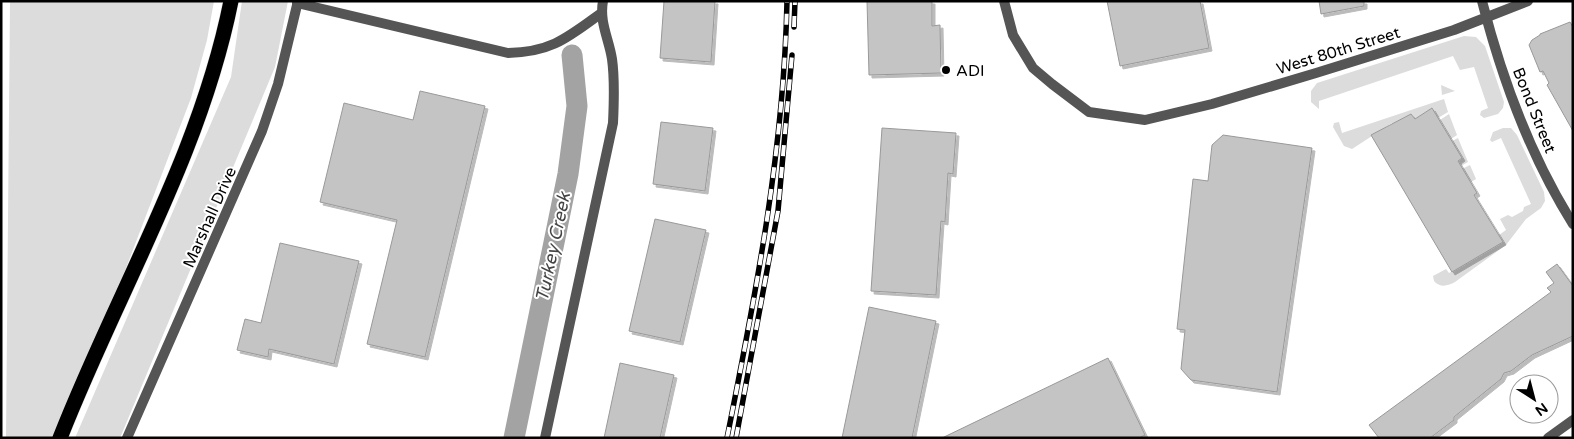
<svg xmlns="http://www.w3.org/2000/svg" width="1574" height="439" font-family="'Varela Round',sans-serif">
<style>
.green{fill:#dcdcdc}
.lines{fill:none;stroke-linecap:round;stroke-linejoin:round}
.river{stroke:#a3a3a3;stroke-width:21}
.building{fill:#c4c4c4;stroke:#999;filter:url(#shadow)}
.motorway-casing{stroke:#dbdbdb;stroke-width:16}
.minor{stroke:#555;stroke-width:10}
.tertiary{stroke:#555;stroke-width:10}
.motorway{stroke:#000;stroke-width:15}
.rail-casing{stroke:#000;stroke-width:5.5}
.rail{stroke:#fff;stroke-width:4;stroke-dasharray:11;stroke-linecap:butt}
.poi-dot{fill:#000;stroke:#fff;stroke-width:2}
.labels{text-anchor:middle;stroke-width:4;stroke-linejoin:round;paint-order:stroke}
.street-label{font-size:16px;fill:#000;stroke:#fff}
.poi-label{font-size:16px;fill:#000;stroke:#fff;text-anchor:start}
.water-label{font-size:18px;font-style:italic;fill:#444;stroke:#fff}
</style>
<defs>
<filter id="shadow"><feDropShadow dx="3" dy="3" stdDeviation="0" flood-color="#0004"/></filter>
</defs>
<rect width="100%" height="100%" fill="#fff"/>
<path class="green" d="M10 1H214L207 40 191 98 61 438H6Z
M242 1H288L275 67 120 438H75L231 77Z
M1464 36 1476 37 1485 46 1504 102 1503 108 1498 114 1484 118 1480 115 1481 111 1488 108 1474 67 1460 70 1453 56 1319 101V109L1311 102V91L1317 83Z
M1441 85 1455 91 1442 95Z
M1444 99 1448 112 1438 118 1432 108 1415 119 1411 114 1393 125 1392 123 1352 149 1344 146 1333 127 1334 123 1339 122 1342 133Z
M1449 114 1457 135 1451 139 1440 120Z
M1503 128H1511L1517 135 1544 192 1545 201 1541 208 1526 219 1506 245 1455 282C1448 286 1440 288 1434 281L1433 276 1446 269 1449 273 1503 242 1499 235 1506 230 1500 219 1508 215 1512 217 1523 211 1524 207 1531 204 1501 138 1492 142 1490 140 1493 132Z
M1458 138 1468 162 1461 166 1458 161 1462 158 1452 141Z
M1470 165 1476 179 1471 182 1462 169Z"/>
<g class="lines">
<path class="river" d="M514 438 568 174 577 106 572 55"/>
</g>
<path class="building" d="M664 1H715L711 62 660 58Z
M867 1H932V26L940 25 941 73 869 75Z
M1107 1H1200L1209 48 1120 66Z
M1319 1H1364V6L1321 14Z
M1570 22 1573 27V131L1547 85 1549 83 1543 71 1540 72 1529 45 1532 40 1540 35V34Z
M420 91 485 106 425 357 367 344 397 220 320 202 344 103 413 120Z
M1432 108 1462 158 1458 161 1477 193 1474 195 1503 242 1452 272 1371 135 1411 114 1415 119Z
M661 122 713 128 705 191 653 184Z
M882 128 956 133 953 174 948 173 945 222 941 221 936 295 871 291Z
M1223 135 1312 148 1277 392 1191 380 1181 369 1185 330 1177 329 1193 179 1208 181 1212 145Z
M655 219 706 230 680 342 629 331Z
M280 243 359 261 334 364 269 349 268 357 237 350 245 319 261 323Z
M1557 264 1573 286V336L1532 355 1511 371 1504 373 1501 379 1454 417V420L1430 438H1379L1369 425 1551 292 1547 288 1554 283 1546 272Z
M869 307 936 321 912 438H842Z
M1108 358 1145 435 1139 438H942Z
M620 363 674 375 660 438H604Z"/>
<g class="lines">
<defs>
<path id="motorway" d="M60 438C117 292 200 156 231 1"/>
</defs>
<use href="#motorway" class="motorway-casing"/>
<path class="minor" d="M1004 1 1013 35 1033 68 1052 84 1089 112 1145 120 1212 104 1316 73 1454 30 1528 1
M1482 1C1502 79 1530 156 1573 224
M297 3 508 53C551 52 567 38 600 14
M545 438 613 123C614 102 615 80 612 59 609 39 599 22 603 1"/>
<path class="tertiary" d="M127 438 262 131 278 84 298 1
M1548 438 1573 420"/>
<use href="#motorway" class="motorway"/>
<defs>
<path id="rail" d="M794 27 795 1
M727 438C756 293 784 149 787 1
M736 438 778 211 792 55"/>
</defs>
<use href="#rail" class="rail-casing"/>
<use href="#rail" class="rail"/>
</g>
<circle class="poi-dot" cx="946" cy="70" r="5"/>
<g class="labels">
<g class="street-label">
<text transform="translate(1338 50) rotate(-17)" y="6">West 80th Street</text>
<text transform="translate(1535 110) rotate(68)" y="6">Bond Street</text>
<text transform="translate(209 217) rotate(-66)" y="6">Marshall Drive</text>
</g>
<g class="poi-label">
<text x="956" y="76">ADI</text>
</g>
<g class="water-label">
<text transform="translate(553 247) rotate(-78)" y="6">Turkey Creek</text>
</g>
</g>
<rect width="1574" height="439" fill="none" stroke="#000000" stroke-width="5"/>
<g transform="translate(1534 399) rotate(144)"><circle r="24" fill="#ffffff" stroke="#999999"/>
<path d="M0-4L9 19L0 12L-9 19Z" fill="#000000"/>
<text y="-8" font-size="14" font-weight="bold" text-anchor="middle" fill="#000000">N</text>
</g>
</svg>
